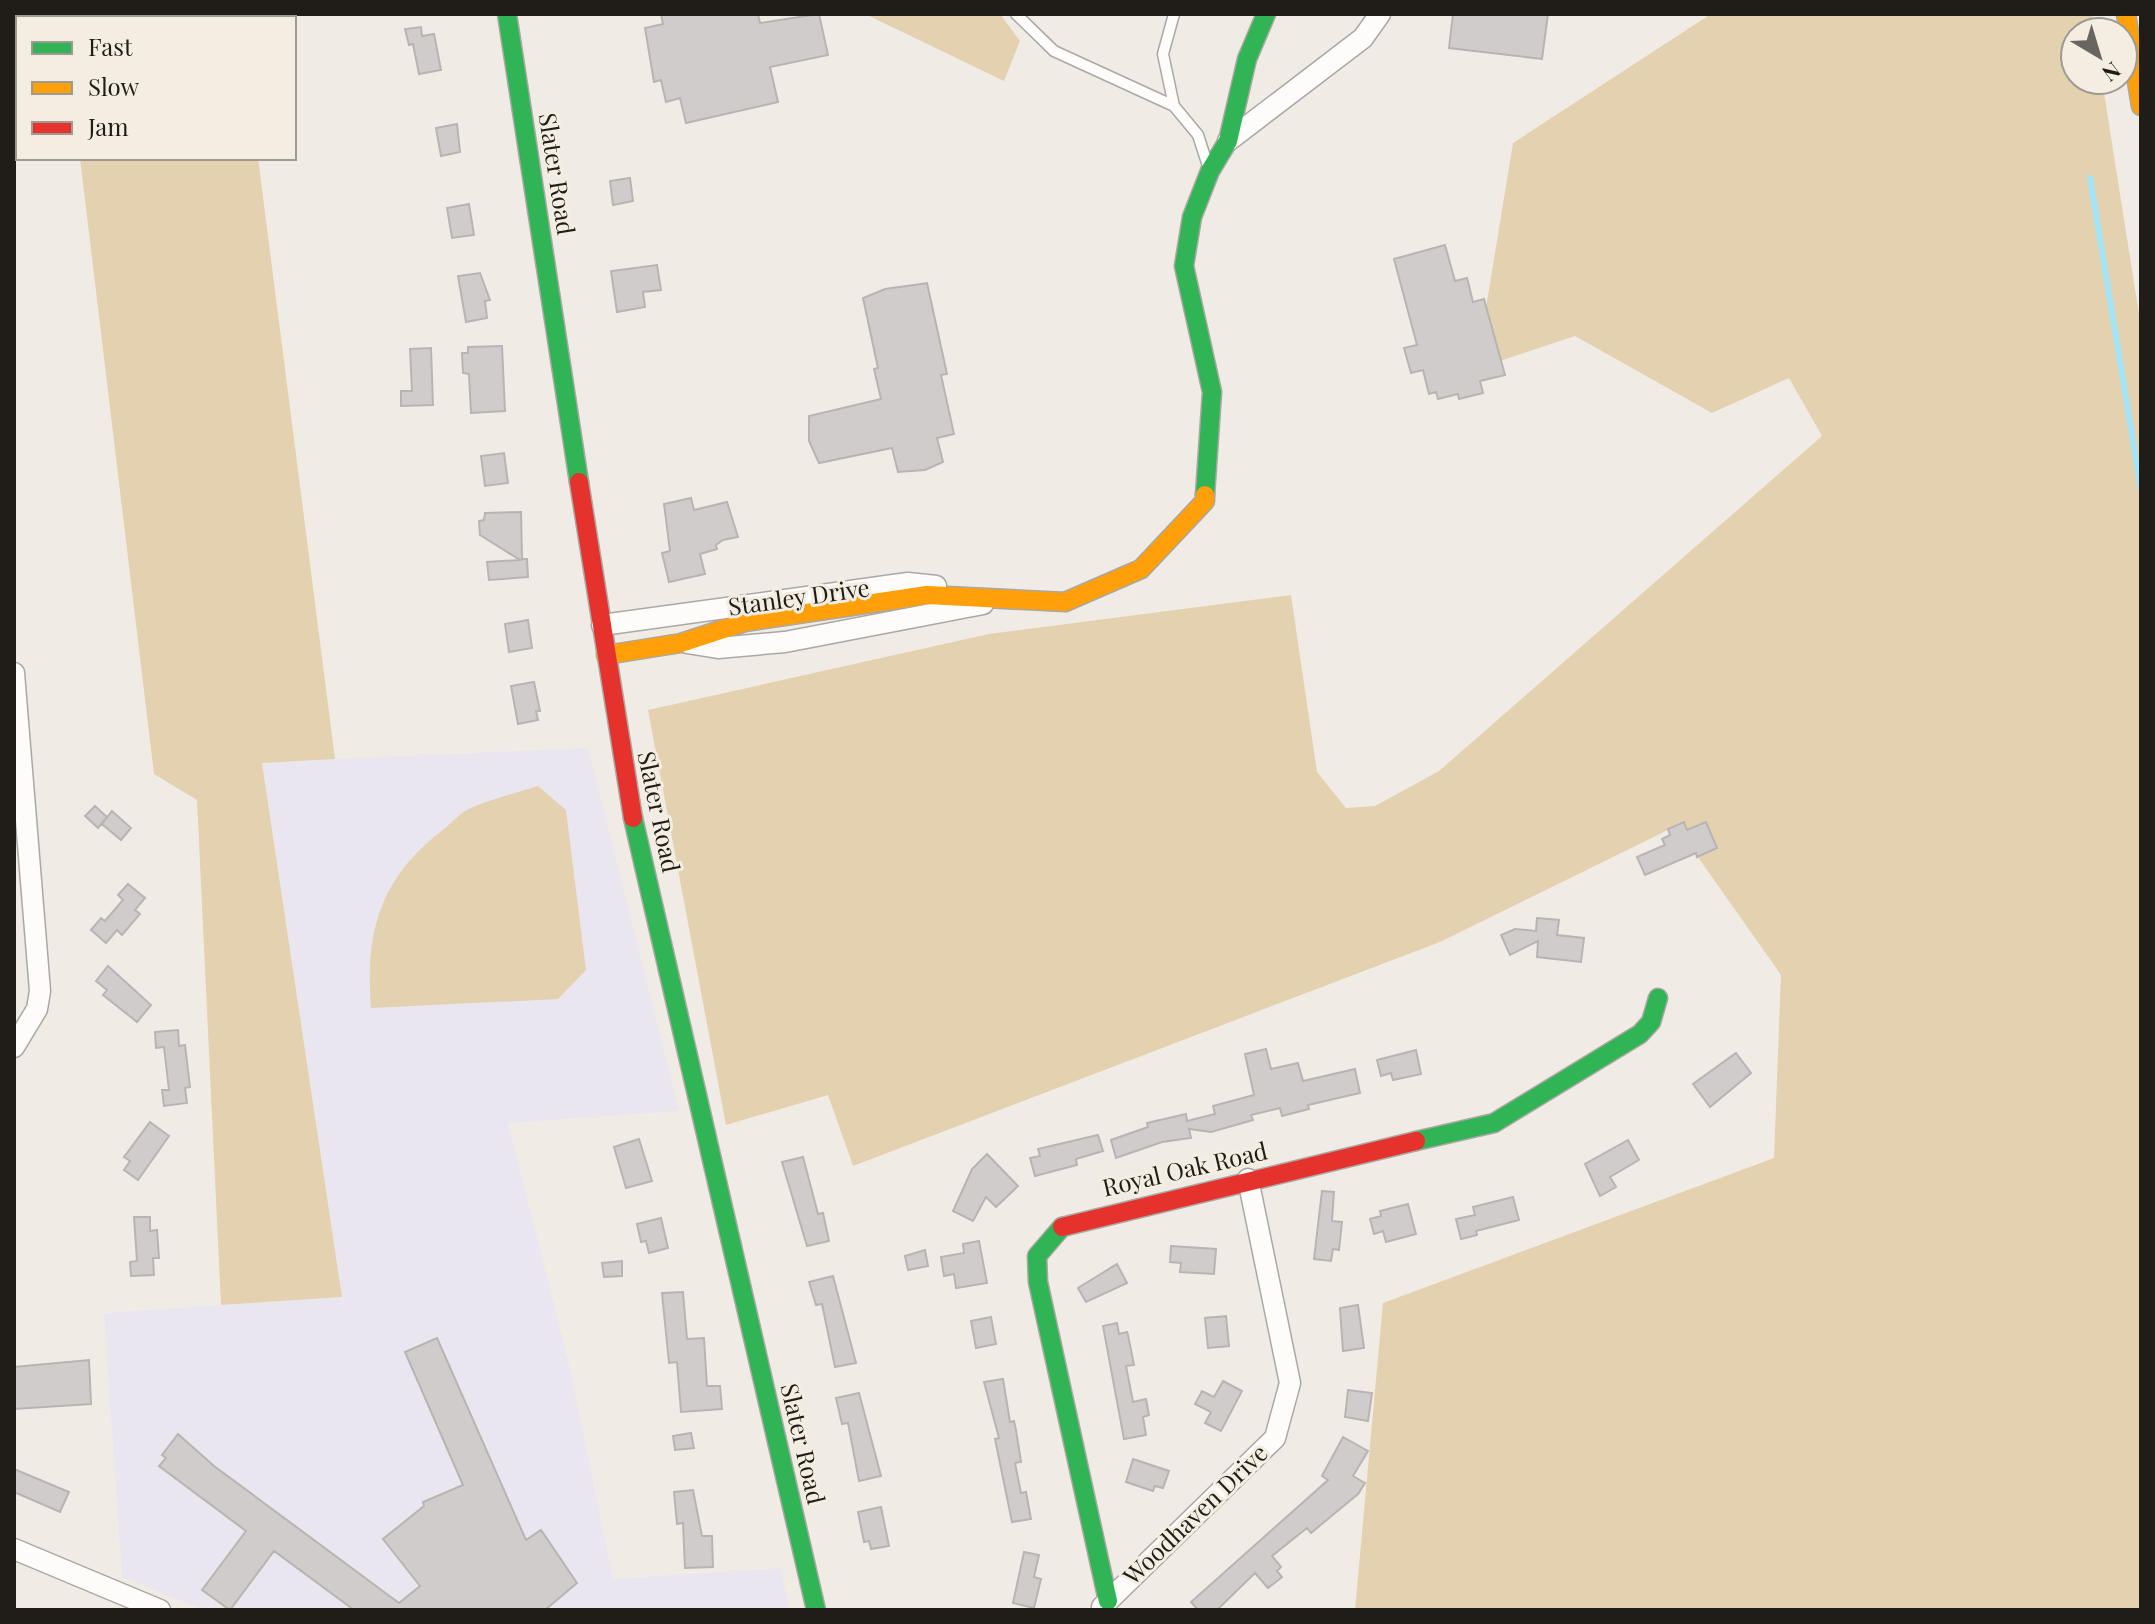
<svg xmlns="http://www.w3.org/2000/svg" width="2155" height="1624" font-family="'Playfair Display',serif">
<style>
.education{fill:#eae6ef}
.green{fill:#e4d1b0}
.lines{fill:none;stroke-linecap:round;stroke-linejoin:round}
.stream{stroke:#a3e4f6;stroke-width:6}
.building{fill:#d0cccb;stroke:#b8b4b4;stroke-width:2}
.lane-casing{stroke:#aba8a4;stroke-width:13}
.street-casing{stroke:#aba8a4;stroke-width:23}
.fast-casing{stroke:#aba8a4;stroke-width:21}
.slow-casing{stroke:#aba8a4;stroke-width:21}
.jam-casing{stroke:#aba8a4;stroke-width:21}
.lane{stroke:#fdfcfb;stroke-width:10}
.street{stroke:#fdfcfb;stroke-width:20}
.fast{stroke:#30b455;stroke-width:18}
.slow{stroke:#ff9f0a;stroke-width:18}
.jam{stroke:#e5322d;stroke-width:18}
.labels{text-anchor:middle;stroke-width:6;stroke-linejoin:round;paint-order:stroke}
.street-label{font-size:24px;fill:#201d19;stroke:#f4ede1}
</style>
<rect width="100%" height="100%" fill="#f0ece5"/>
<path class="education" d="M588 748 679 1111 508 1123 569 1364 613 1579 781 1568 789 1610H204L122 1577 104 1313 342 1297 262 762Z"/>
<path class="green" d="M865 14H1000L1020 41 1004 81Z
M1711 14H2092L2095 32H2075V80H2102L2141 327V1610H1355L1383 1303 1774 1158 1781 975 1676 826 1440 942 853 1166 828 1095 726 1125 648 710 989 634 1291 595 1317 772 1346 808 1375 806 1439 771 1822 436 1789 378 1712 413 1575 336 1476 369 1513 143Z
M80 158H258L335 759 262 763 342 1297 221 1305 197 800 154 774Z
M538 786 566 810 586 970 558 999 371 1008C365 930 380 878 444 829 453 821 463 811 473 807 494 798 517 793 538 786Z"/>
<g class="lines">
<path class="stream" d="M2090 178 2141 490"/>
</g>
<path class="building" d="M661 14H758L760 23 819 14 828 55 770 67 778 102 686 123 680 98 666 102 661 80 654 82 645 28 663 24Z
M1453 14H1548L1542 59 1449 48Z
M421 27 422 36 434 34 441 70 419 74 413 44 409 45 405 29Z
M457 124 460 152 441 156 436 128Z
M630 178 633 201 613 205 610 181Z
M469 204 474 235 452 238 447 208Z
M1445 245 1455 281 1467 278 1473 302 1484 299 1505 375 1480 381 1483 393 1459 399 1458 394 1438 399 1436 392 1429 394 1423 370 1411 373 1404 348 1417 345 1394 259Z
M657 265 661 290 643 292 645 307 617 312 611 271Z
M480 273 490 300 485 301 487 318 466 322 458 276Z
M927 283 947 374 941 375 954 434 937 438 943 462 925 470 898 472 892 448 819 463 809 441V416L881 399 874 369 878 368 863 298 885 289Z
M502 346 505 411 471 413 469 374 463 373 462 353H468V347Z
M431 348 433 405 401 406V391H412L410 349Z
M504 453 508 483 485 486 481 456Z
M691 498 694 510 727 502 738 537 723 540 716 545 717 549 700 554 705 574 669 582 662 553 670 551 664 504Z
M521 512 522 559H527L528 577 489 580 487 562 520 560 480 535 479 521 484 520 485 513Z
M528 620 532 648 509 652 505 624Z
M534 682 540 711H536L538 720 518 724 511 686Z
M95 806 107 817 98 828 85 816Z
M112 811 131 828 121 840 102 824Z
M1684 822 1687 830 1706 822 1717 848 1697 857 1696 853 1645 875 1637 857 1665 845 1662 839 1670 835 1668 829Z
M128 884 145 898 135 910 140 914 122 935 117 930 106 943 91 930 101 918 105 921 123 900 118 895Z
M1537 918 1559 920 1557 935 1584 938 1581 962 1537 957 1538 941 1510 955 1501 935 1515 929 1536 931Z
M108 966 151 1005 137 1022 103 995 107 990 96 981Z
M178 1030 179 1046 185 1045 190 1087 185 1088 187 1103 164 1106 162 1090H169L164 1047 156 1048 155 1032Z
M1266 1049 1271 1069 1298 1063 1303 1081 1355 1069 1360 1093 1308 1105 1309 1109 1282 1116 1280 1108 1251 1115 1253 1120 1211 1132 1189 1129 1191 1138 1162 1142 1116 1158 1111 1140 1148 1127 1147 1123 1186 1114 1187 1121 1215 1114 1213 1106 1254 1095 1245 1054Z
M1416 1050 1421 1074 1393 1080 1391 1073 1381 1076 1377 1060Z
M1736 1053 1751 1073 1710 1107 1693 1084Z
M150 1122 169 1136 138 1180 124 1170 130 1161 124 1157Z
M1098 1135 1103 1151 1076 1159 1077 1165 1035 1176 1030 1158 1040 1156 1038 1149Z
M639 1139 652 1181 626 1188 614 1147Z
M1628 1140 1639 1160 1610 1177 1616 1187 1600 1196 1585 1164Z
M987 1154 1018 1186 996 1207 986 1197 973 1221 953 1211 972 1169Z
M803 1157 818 1214 823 1213 829 1241 807 1246 782 1162Z
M1322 1191 1334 1192 1332 1221 1342 1222 1339 1250 1333 1249 1331 1261 1314 1259Z
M1513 1197 1519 1220 1476 1231 1477 1235 1461 1239 1456 1219 1475 1215 1473 1207Z
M1408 1204 1416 1234 1386 1242 1383 1231 1374 1234 1370 1219 1381 1216 1380 1211Z
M134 1217H150V1231L157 1230 159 1258H153L154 1275 131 1276 130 1262 137 1261Z
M661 1218 668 1248 649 1253 646 1241 641 1242 637 1224Z
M979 1241 987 1283 956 1288 954 1274 944 1276 941 1257 964 1253 963 1244Z
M1171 1246 1216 1249 1214 1274 1180 1272 1181 1263 1170 1262Z
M925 1250 928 1266 908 1270 905 1256Z
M622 1261V1276L604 1277 602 1263Z
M1117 1264 1127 1283 1086 1302 1078 1288Z
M833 1276 856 1363 835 1367 822 1304 816 1305 809 1282Z
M683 1292 687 1339 704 1338 707 1386H720L722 1409 681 1412 677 1362 669 1363 662 1293Z
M1358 1305 1364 1348 1343 1351 1340 1308Z
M1226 1316 1229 1346 1208 1348 1205 1318Z
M991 1317 996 1344 976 1348 971 1321Z
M1117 1323 1119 1334 1127 1332 1128 1335 1134 1365 1126 1366 1133 1402 1146 1399 1149 1415 1143 1417 1146 1435 1124 1439 1103 1326Z
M437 1338 526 1540 541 1530 577 1583 545 1610H354L274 1551 230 1610 202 1590 246 1531 159 1466 166 1458 162 1455 178 1434 214 1466 399 1603 420 1586 383 1539 424 1506 423 1502 463 1485 405 1352Z
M89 1360 91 1404 14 1409V1367Z
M1003 1379 1010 1422 1014 1421 1016 1430 1021 1462 1015 1463 1021 1493 1026 1492 1031 1519 1012 1522 995 1439 999 1438 984 1382Z
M1223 1381 1242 1391 1221 1431 1205 1423 1211 1412 1195 1404 1202 1391 1214 1397Z
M1348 1390 1372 1393 1368 1421 1345 1417Z
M859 1393 881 1476 859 1481 848 1423 842 1424 836 1398Z
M691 1433 694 1448 675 1450 673 1436Z
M1343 1437 1368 1451 1353 1476 1365 1483 1358 1494 1311 1533 1307 1528 1272 1556 1281 1567 1277 1571 1282 1577 1268 1588 1255 1573 1217 1610H1198L1191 1602 1328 1480 1322 1476Z
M1133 1459 1169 1471 1163 1488 1155 1486 1153 1491 1126 1482Z
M14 1469 69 1492 60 1512 14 1492Z
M693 1490 702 1536H712L713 1567 685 1568 683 1523 677 1524 674 1492Z
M881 1507 889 1546 871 1549 869 1541 864 1542 858 1512Z
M1024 1552 1039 1555 1034 1577 1041 1579 1034 1608 1013 1603Z"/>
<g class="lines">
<defs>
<path id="lane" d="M1016 14 1054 51 1174 106 1198 135 1208 166
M1174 106 1163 54 1174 14"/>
<path id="street" d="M1228 141 1363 38 1380 14
M602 625 908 583 936 586
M687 643 718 648 785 642 983 604
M14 673 40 991 37 1009 14 1047
M14 1549 160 1610
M1102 1607 1275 1438 1290 1383 1248 1179"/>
<path id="fast" d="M507 14 579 482
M1205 495 1212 392 1184 266 1192 217 1210 171 1228 141 1247 59 1266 14
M633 818 816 1610
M1416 1141 1494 1123 1640 1034 1651 1022 1658 998
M1062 1227 1037 1256 1038 1282 1108 1601"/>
<path id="slow" d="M2126 14 2141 106
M606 655 681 643 745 622 927 595 1065 602 1141 569 1205 501V495"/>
<path id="jam" d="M579 482 633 818
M1062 1227 1416 1141"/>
</defs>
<use href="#lane" class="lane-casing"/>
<use href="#street" class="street-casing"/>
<use href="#fast" class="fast-casing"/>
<use href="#slow" class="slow-casing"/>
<use href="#jam" class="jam-casing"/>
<use href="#lane" class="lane"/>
<use href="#street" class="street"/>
<use href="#fast" class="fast"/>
<use href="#slow" class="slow"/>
<use href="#jam" class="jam"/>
</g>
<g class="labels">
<g class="street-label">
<text transform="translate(556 174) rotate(81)" y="8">Slater Road</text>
<text transform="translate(799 598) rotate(-8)" y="8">Stanley Drive</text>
<text transform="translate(658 812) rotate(78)" y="8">Slater Road</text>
<text transform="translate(1185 1170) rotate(-13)" y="8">Royal Oak Road</text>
<text transform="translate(802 1444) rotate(77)" y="8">Slater Road</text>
<text transform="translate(1196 1515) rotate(-44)" y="8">Woodhaven Drive</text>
</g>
</g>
<rect width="2155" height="1624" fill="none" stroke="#201d19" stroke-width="32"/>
<rect x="16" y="16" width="280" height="144" fill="#f4ede1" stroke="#9f9a91" stroke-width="2"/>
<rect x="32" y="42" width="40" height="12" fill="#30b455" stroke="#9f9a91" stroke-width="2"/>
<text x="88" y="56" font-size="24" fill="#201d19">Fast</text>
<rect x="32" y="82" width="40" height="12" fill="#ff9f0a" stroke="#9f9a91" stroke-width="2"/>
<text x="88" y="96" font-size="24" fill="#201d19">Slow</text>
<rect x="32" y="122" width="40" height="12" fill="#e5322d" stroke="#9f9a91" stroke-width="2"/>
<text x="88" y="136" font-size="24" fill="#201d19">Jam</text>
<g transform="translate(2099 56) rotate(142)"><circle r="38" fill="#f4ede1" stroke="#9f9a91" stroke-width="2"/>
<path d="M0-6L14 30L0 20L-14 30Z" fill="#696560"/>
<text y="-12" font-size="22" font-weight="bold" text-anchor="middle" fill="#201d19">N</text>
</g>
</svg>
